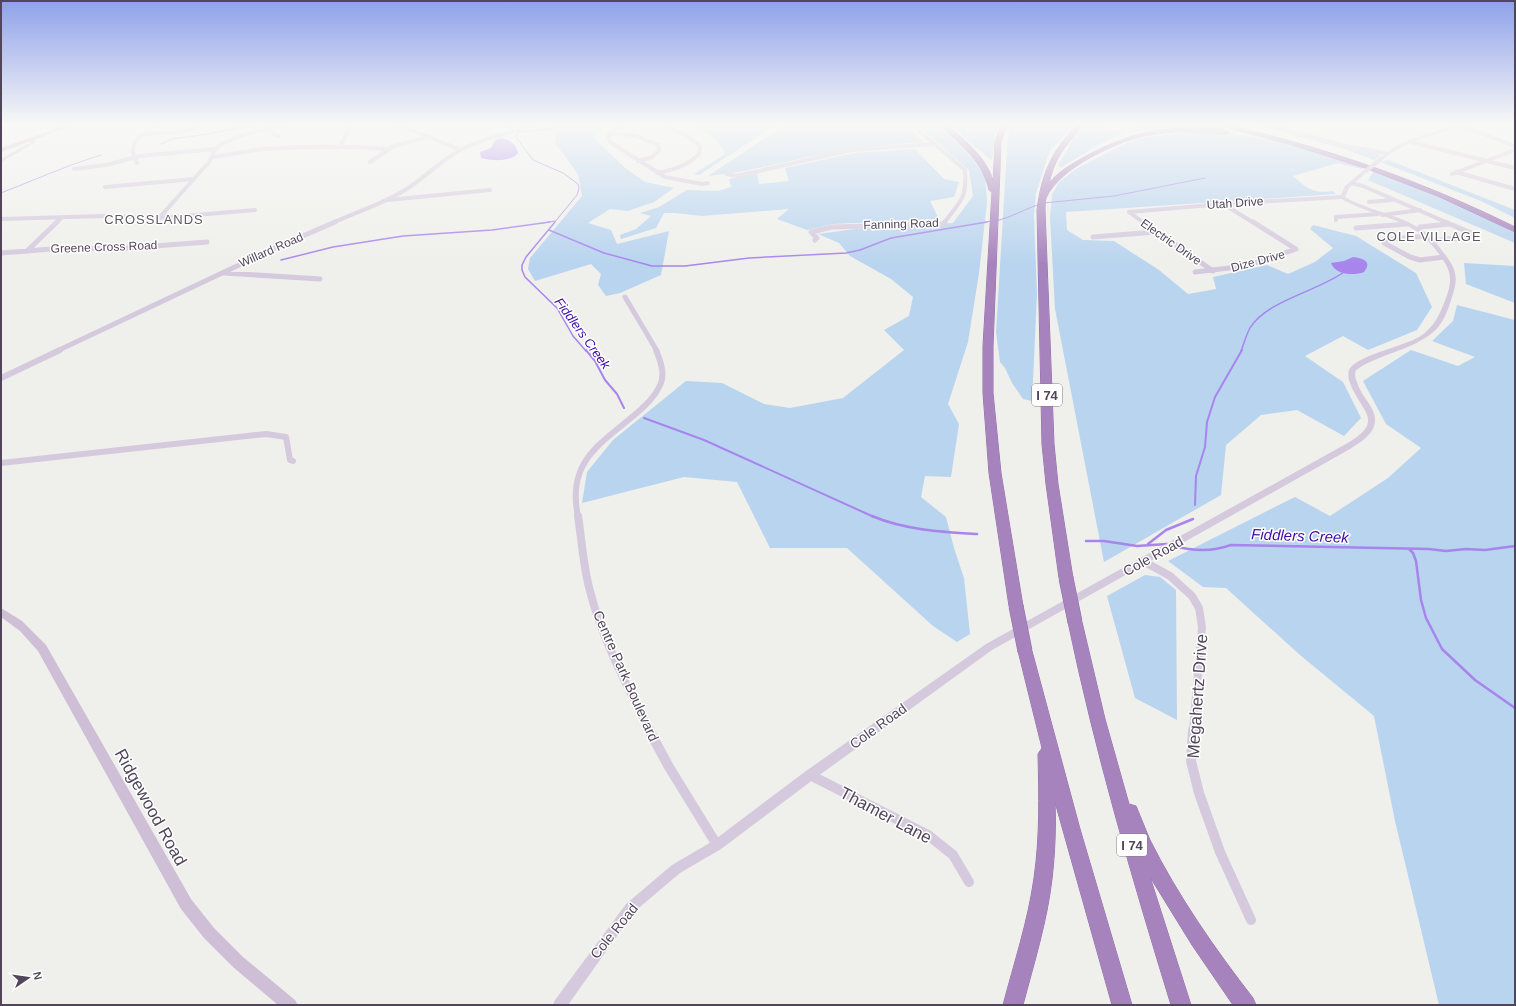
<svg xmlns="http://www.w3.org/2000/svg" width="1516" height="1006" font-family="Arial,sans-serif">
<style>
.green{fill:#b9d4ef}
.water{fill:#a785ed}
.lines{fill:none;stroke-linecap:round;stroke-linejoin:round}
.stream-far3{stroke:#a785ed;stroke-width:1}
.stream-far2{stroke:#a785ed;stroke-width:1.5}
.stream-far1{stroke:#a785ed;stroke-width:2}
.stream{stroke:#a785ed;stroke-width:2.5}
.motorway-casing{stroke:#936ea9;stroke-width:1}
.minor-far4{stroke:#d5cadd;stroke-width:4}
.minor-far3{stroke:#d5cadd;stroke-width:5}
.minor-far2{stroke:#d5cadd;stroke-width:6}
.minor-far1{stroke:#d5cadd;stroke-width:8}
.minor{stroke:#d5cadd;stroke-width:10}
.tertiary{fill:#d5cadd;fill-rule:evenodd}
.secondary{fill:#cebed6;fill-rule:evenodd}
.primary{fill:#c0abcc;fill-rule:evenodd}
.motorway{fill:#a783bd;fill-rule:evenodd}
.motorway-bridge-casing{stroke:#936ea9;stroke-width:15;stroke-linecap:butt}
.tertiary-bridge{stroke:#d5cadd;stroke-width:4.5}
.motorway-bridge{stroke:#a783bd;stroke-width:14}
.labels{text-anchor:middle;stroke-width:3;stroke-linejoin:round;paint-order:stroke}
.far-street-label{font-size:12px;fill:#51455a;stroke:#fff}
.far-neighbourhood-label{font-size:13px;letter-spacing:1px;fill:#5f5962;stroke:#fff}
.far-water-label{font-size:13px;font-style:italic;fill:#3d0aa8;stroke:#fff}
.shield{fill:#fff;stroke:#857d8c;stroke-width:1}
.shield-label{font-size:13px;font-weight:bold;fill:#51455a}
.street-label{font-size:14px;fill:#51455a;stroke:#fff}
.water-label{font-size:15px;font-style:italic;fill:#3d0aa8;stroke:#fff}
.near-street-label{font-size:17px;fill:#51455a;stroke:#fff}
</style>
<rect width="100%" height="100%" fill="#efefec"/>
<path class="green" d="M549 123H611L604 124 593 137 624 167 645 182 674 188 654 202 628 211 610 209 588 223 611 230 617 244 669 231 661 275 620 293 606 296 598 285 601 274 591 264 535 281 528 269 530 258 582 196 578 174 555 143 556 135 566 126Z
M688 123H778L699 175 694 174 725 154C718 137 704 130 688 123Z
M788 123H902L924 142C896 144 868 146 840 151 796 158 752 172 708 176Z
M915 123H937L973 159 985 177 987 202 979 273 968 342 948 404 959 424 951 477 925 476 921 497 946 517 954 548 964 578 970 634 957 642 933 626 847 548H770L737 482 684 477 582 503 587 472 613 440 686 381 722 383 764 404 790 408 843 398 904 350 884 330 909 316 913 297 891 279 850 256 839 243 818 234 855 229 953 223 973 196 969 170Z
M948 123H1000C992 134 996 149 991 160Z
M1013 123H1077L1050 150 1036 193 1034 216 1037 294 1032 401 1023 399 1012 383 1005 368 1000 362 996 332 1008 134Z
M1087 123H1100L1098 126 1111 130 1123 131 1121 134 1098 145 1062 167 1058 166 1075 136Z
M1126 123H1204L1228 129 1171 128 1131 132 1135 128 1142 127Z
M1249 123H1271L1381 155 1374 160 1345 149Z
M1202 132 1237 134 1284 142 1363 166 1362 169 1338 163 1293 176C1308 189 1313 194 1333 191L1336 194 1066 212 1067 230 1083 240 1114 241 1159 270 1188 294 1216 289 1213 277 1267 265 1288 274 1315 262 1333 248 1310 229 1313 225 1356 236 1416 273 1432 307 1417 330 1368 350 1343 336 1305 356 1343 382 1361 418 1344 436 1297 410 1261 415 1226 445 1221 495 1104 562 1055 309 1050 217 1052 195 1059 182 1076 169 1127 143 1142 138 1163 135Z
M915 149 944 179 959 182 954 197 930 201 939 219 833 224 807 230 777 219 789 209 702 216 675 213H664L656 228 621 239 620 235 636 229 651 216 640 213 659 207 687 190 718 191 731 187 729 179 757 173 759 184 789 181 785 168 855 153Z
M1388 160 1515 210V218L1481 201 1381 162Z
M1375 169 1483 216 1515 233V243L1368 180Z
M1464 263 1515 266V303L1466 284Z
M1457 305 1515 320V1005H1439L1395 821 1374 716 1300 655 1226 588 1203 587 1168 561 1295 497 1330 516 1388 478 1421 448 1386 424 1363 381 1411 350 1458 366 1475 357 1432 341 1453 321Z
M1145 575 1160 577 1176 590 1177 720 1135 698 1107 596Z"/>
<path class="water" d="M501 138C509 139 516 144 518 153 512 162 490 161 481 158L480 152 491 148 495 140Z
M1353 257C1362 258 1373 261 1364 272 1354 276 1335 275 1331 263L1344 261Z"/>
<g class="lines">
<path class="stream-far3" d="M500 123 514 130
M518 132 516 137 533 160 563 173 578 184 579 188 577 195 554 223
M518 132 545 130 565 123
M161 144 172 139 208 134 262 123
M1 193 71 165 101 155
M1044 203 1114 196 1205 178
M996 221C1012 217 1025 209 1040 204
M543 223 555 221
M981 223 992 221"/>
<path class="stream-far2" d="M555 222 526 257 522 265V270L525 277 557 308 573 336 586 351
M549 230 604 253 652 266H685L749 258 846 253 860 250 891 238 987 222
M281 260 333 247 403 236 492 230 550 222
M1241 351C1244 344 1246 335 1250 328 1266 301 1318 291 1344 272"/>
<path class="stream-far1" d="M586 350 595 361 605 380 617 394 624 408
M644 418 704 440 874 517
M1195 505 1196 476 1205 447 1207 422 1215 397 1242 350"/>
<path class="stream" d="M872 516C905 530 942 532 977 534
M1086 541H1104L1137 546 1167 544
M1148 544 1166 530 1193 519
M1173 546C1194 551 1211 552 1231 545L1429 549 1446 551 1466 549 1485 550 1515 546
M1409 549 1413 553 1416 561 1421 600 1426 618 1442 649 1475 680 1515 708"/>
<defs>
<path id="motorway" d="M939 123H945C964 140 986 156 993 181L995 143 1001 123H1007L1001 143 993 346V393L1001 473 1023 606 1021 610 1016 611 1011 610 1009 606 989 473 983 393V346L992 192 989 190C981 157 960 147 939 123Z
M1079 123H1085C1067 145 1056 154 1049 183 1059 171 1072 164 1086 156 1126 135 1156 126 1202 129 1210 129 1223 128 1229 132L1226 134C1201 132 1175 130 1150 135 1118 140 1059 168 1046 198 1045 201 1045 207 1045 210L1054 444 1058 484 1073 578 1071 581 1066 583 1061 581 1059 578 1046 484 1042 444 1037 210C1042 172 1052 150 1079 123Z
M1210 123H1219C1322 146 1420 180 1515 227V232L1440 197 1365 168 1289 144Z
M1075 617 1080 618 1082 622 1105 719 1129 804 1136 806C1141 817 1145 829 1150 840 1178 896 1215 949 1253 998L1256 1005H1233L1192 945 1150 877 1191 1005H1171C1132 878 1095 752 1068 622L1070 618Z
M1025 645 1030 647 1032 651 1080 829 1132 1005H1112L1055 802C1056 827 1055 853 1052 879 1047 922 1034 963 1023 1005H1003C1014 963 1028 921 1034 878 1040 837 1039 795 1038 754L1042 748 1018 651 1020 647Z"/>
</defs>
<use href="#motorway" class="motorway-casing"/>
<path class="minor-far4" d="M394 123 461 150
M630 123 614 129 608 136 610 142 665 177 702 184 708 183
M910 123 965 170C967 199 961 200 944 223
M1263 123 1349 147 1386 153
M1508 123 1515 125
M1457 124 1515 146
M268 130 279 136
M609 133 636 136 658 145 659 150 652 157 638 161
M144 134 179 132 200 127
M1411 142 1515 168
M341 145 352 123
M212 157C229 155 247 151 264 149 306 146 347 146 388 149
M370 162 394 146 429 137
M137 163C135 159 133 155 133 151 132 137 152 127 162 123
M74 169 106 165 140 156 215 149
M1456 172 1515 189
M657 173C673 170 687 166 699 154L700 146 686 135 658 123
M727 174 737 176 851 150 935 144
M1452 174 1515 150
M1351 183 1363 186 1448 223
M105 187 194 179
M388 200 490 190
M1369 202 1392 200
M1223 204 1254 223
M1129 212 1223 204 1342 197
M1129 212 1144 223
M1382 215 1420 210
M159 218 209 162 215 150 221 144 245 134 292 124
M1 219 103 216 159 218 255 210
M1336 220V217L1378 214
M56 223 62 217
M332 223C356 212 383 204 405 190 425 178 441 160 462 149 487 137 514 131 540 123"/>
<path class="minor-far3" d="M1143 222 1213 271
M1420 227 1449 224
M1356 228 1407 224
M1426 236 1383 240 1384 243 1410 257 1420 260 1444 257
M1093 237 1155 232
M815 240 817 238 811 232 832 227 943 224 945 222
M1431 241 1478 236 1445 222
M27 251 57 222
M1 253 64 248 115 249 207 242
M1195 272 1246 266 1296 249 1253 222
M224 273 320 279
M625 297 657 351
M57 351 275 248 335 222"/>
<path class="minor-far2" d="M1 378 60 350
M1 463 266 434 286 437 290 460 293 461
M578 517C575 502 574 489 579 475 590 437 648 417 661 383 665 372 660 360 656 350"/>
<path class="minor-far1" d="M578 516C582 541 583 566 590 591 602 639 627 686 650 731
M1143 561 1170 576 1192 596 1199 608 1202 627 1193 731"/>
<path class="minor" d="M649 730 669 767 717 845
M1193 730 1191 761 1199 793 1220 852 1251 920
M810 775 928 835 953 855 969 882"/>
<path class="tertiary" d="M1457 123H1461C1449 131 1434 135 1420 139 1406 144 1394 150 1382 160L1379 159C1399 138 1431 135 1457 123Z
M1365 169 1369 170 1349 188 1345 197C1369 211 1399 214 1422 230 1431 236 1437 244 1443 252 1456 268 1459 277 1452 297 1448 310 1443 325 1432 333 1410 351 1379 354 1356 370 1354 376 1356 380 1358 385 1361 393 1367 400 1371 407 1383 428 1366 439 1350 449L992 650 814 779 721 849 680 873 634 912 568 1005H553L555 1000 626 904 672 865 713 841 806 771 986 644 1344 445C1389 420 1359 412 1349 380 1348 376 1348 371 1350 368 1362 354 1402 347 1419 337 1434 328 1440 314 1446 298 1453 279 1451 270 1439 254 1433 246 1426 238 1418 232 1394 216 1365 213 1340 198V197L1345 186Z"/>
<path class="secondary" d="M28 138H32L36 142 1 162V159L31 142Z
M1 608 22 621 46 645 191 899 214 928 243 957 295 1000 298 1005H278L233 967 204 938 181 909 38 651 20 631 1 617Z"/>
<path class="primary" d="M73 123H79L1 152V148Z"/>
<use href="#motorway" class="motorway"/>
<defs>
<path id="motorway-bridge" d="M1066 578 1075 622
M1016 606 1025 651"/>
</defs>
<use href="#motorway-bridge" class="motorway-bridge-casing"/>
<path class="tertiary-bridge" d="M1367 170 1381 159"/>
<use href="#motorway-bridge" class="motorway-bridge"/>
</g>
<linearGradient id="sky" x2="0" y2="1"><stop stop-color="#8ea1ea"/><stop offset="0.47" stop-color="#f8f8f6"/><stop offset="1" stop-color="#f8f8f6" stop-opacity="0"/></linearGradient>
<rect width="1516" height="264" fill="url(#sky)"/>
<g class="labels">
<g class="far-street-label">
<text transform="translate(1235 203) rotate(-4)" y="4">Utah Drive</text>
<text transform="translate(901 224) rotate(-2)" y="4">Fanning Road</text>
<text transform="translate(1171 242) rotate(35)" y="4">Electric Drive</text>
<text transform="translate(104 247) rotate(-2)" y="4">Greene Cross Road</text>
<text transform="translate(271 250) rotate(-24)" y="4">Willard Road</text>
<text transform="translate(1258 261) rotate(-15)" y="4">Dize Drive</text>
</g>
<g class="far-neighbourhood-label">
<text x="154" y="224">CROSSLANDS</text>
<text x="1429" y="241">COLE VILLAGE</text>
</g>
<g class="far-water-label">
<text transform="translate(583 333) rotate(54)" y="5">Fiddlers Creek</text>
</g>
<g class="shield">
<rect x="1032" y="384" width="30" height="22" rx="3"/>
<rect x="1117" y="834" width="30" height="22" rx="3"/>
</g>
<g class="shield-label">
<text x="1047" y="400">I 74</text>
<text x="1132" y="850">I 74</text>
</g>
<g class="street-label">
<text transform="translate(1153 556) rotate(-29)" y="5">Cole Road</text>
<text transform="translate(626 676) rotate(66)" y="5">Centre Park Boulevard</text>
<text transform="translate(878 726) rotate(-36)" y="5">Cole Road</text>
<text transform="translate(614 931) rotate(-51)" y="5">Cole Road</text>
</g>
<g class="water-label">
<text transform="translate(1300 536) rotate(2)" y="5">Fiddlers Creek</text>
</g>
<g class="near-street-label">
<text transform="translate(1197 696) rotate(-86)" y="6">Megahertz Drive</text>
<text transform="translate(151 807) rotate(61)" y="6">Ridgewood Road</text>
<text transform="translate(886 815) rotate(28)" y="6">Thamer Lane</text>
</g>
</g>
<rect width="1516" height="1006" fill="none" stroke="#51455a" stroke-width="4"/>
<g transform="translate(28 978) rotate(77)" stroke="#ffffff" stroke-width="3" paint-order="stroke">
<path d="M0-3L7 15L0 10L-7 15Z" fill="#51455a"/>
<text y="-6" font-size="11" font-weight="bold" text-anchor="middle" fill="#51455a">N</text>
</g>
</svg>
